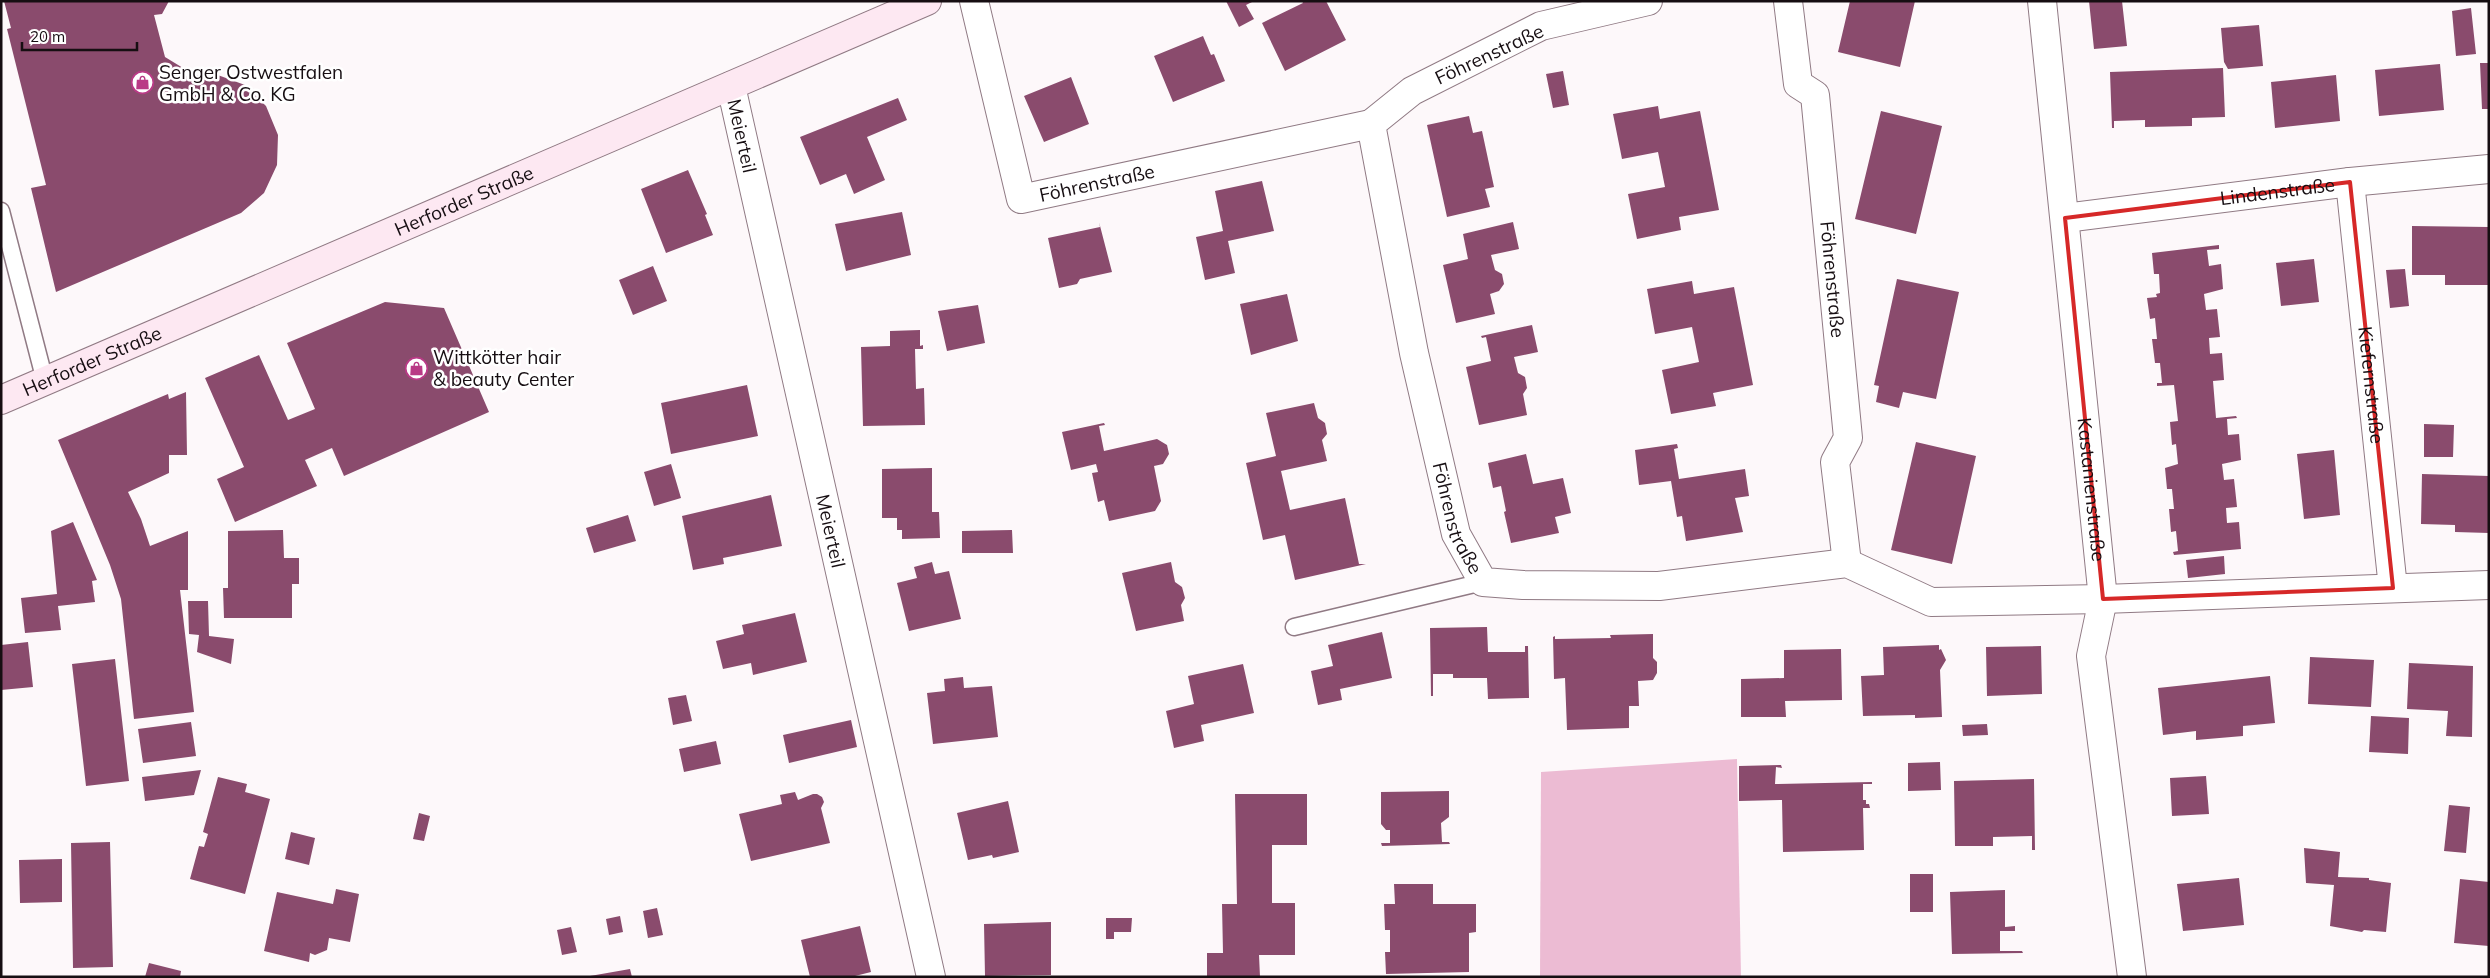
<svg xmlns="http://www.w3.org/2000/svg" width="2490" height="978" font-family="Mulish,sans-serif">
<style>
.green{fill:#ecbbd3}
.building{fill:#8a4b6d}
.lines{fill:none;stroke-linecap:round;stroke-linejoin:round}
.service-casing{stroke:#907a84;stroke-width:19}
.minor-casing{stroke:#907a84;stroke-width:30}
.secondary-casing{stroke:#907a84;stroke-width:30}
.service{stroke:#fff;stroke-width:16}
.minor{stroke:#fff;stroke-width:28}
.secondary{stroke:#fde8f2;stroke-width:28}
.marked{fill:none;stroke:#d62828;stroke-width:4;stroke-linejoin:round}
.labels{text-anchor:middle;stroke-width:5;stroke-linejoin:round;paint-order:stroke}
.street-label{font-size:19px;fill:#160e12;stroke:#fff}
.poi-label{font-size:19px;fill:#160e12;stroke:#fff;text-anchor:start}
</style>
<rect width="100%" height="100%" fill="#fdf8fa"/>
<path class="green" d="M1737 759 1741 977H1540L1541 772Z"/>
<path class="building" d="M4 1H169L162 14 154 15 165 57 183 68 185 76 215 74 245 85 266 106 278 135 277 165 264 193 241 213 56 292 31 188 46 185 7 29 11 28Z
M1226 1H1254L1246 5 1254 19 1239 27Z
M1302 1H1326L1346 40 1285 71 1262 23 1303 3Z
M1850 1H1915L1900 67 1838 52Z
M2089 1H2122L2127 46 2094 49Z
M2471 8 2476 54 2456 56 2452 11Z
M2259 25 2263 66 2228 69 2224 62 2221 28Z
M1203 36 1211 55 1214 54 1225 81 1173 102 1154 56Z
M2480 63H2489V109H2482Z
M2440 64 2444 110 2379 116 2375 70Z
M2223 68 2225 117 2192 118V126L2145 127V120L2114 121V128H2112L2110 72Z
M1563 71 1569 105 1553 108 1546 74Z
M2336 75 2340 121 2275 128 2271 82Z
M1071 77 1089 124 1044 142 1024 96Z
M898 98 907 120 867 137 885 180 854 194 846 174 820 185 800 137Z
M1658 106 1660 119 1700 111 1719 210 1679 217 1681 230 1637 239 1628 194 1665 187 1658 152 1622 159 1613 114Z
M1881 111 1942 126 1916 234 1855 219Z
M1469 116 1473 133 1482 131 1494 187 1485 189 1490 207 1447 217 1427 125Z
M688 170 707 214 705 215 713 235 666 253 641 189Z
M1262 181 1274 231 1228 241 1235 273 1205 280 1196 237 1223 231 1215 191Z
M902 212 911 255 846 271 835 224Z
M1099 222 1112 272 1080 279 1077 284 1059 288 1048 238 1100 227Z
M1513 222 1519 249 1491 255 1495 270 1502 274 1504 284 1499 291 1490 294 1495 314 1456 323 1443 265 1468 259 1463 234Z
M2412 226 2489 227V285H2445V275H2412Z
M2219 245V249L2207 250 2209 266 2221 264 2223 289 2204 294 2206 310 2217 309 2220 337 2209 338 2210 354 2222 353 2224 380 2213 381 2216 418 2236 416 2237 418 2227 419 2228 435 2239 434 2241 460 2222 464 2224 480 2234 479 2237 507 2226 508 2227 523 2239 522 2241 549 2174 555 2173 552 2178 551 2176 531 2171 532 2169 509H2174L2172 489H2167L2165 468 2178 464 2176 444 2172 445 2170 422 2178 421 2174 385 2157 386V383H2162L2160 363H2155L2152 339H2157L2155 318 2150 319 2147 298 2157 297 2156 294 2160 293 2159 274H2154L2152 253Z
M2314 259 2319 302 2281 306 2276 263Z
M653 266 667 301 633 315 619 280Z
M2405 269 2409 306 2390 308 2386 270Z
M1897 279 1959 292 1936 399 1903 392 1899 408 1876 402 1879 386 1874 385Z
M1692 281 1694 294 1734 287 1753 385 1713 393 1716 406 1671 414 1662 370 1699 362 1692 327 1655 334 1647 289Z
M1287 294 1298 341 1251 355 1240 304Z
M385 302 444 308 489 412 344 476 332 448 305 460 317 486 235 522 217 479 244 467 205 378 259 355 288 420 315 409 287 343Z
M978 305 985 343 947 351 938 311Z
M1532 325 1538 352 1514 357 1518 373 1525 377 1527 388 1523 394 1527 415 1479 425 1466 367 1491 361 1486 337 1482 338 1481 336Z
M920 330V346L923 345V349H915L916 389 924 388 925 425 863 426 861 347 890 346V331Z
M747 385 758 436 671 454 661 403Z
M186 392 187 455H169V473L128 492 141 519 150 546 188 531V590H180L194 712 134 719 121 599 110 565 58 440 168 394 169 399Z
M1314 403 1318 418 1325 423 1327 434 1322 440 1327 461 1281 471 1290 510 1345 498 1359 564H1366L1295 580 1285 535 1263 540 1246 463 1276 456 1266 413Z
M1104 423 1105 425 1099 426 1104 451 1157 439 1167 445 1169 454 1163 464 1154 466 1161 501 1155 511 1109 521 1104 500 1098 502 1092 473 1098 472 1096 464 1071 470 1062 432Z
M2424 424 2454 425 2453 457H2424Z
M1916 442 1976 456 1952 564 1891 550Z
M1677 444 1678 448 1674 449 1679 479 1745 469 1749 496 1735 498 1743 532 1686 541 1682 516 1677 517 1671 481 1639 485 1635 450Z
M2334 450 2340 515 2304 519 2297 454Z
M1526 454 1533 484 1563 478 1571 513 1555 517 1559 533 1511 543 1504 512 1506 511 1501 486 1493 488 1488 463Z
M671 464 681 498 654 506 644 472Z
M932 468V512H939L940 538 902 539V530H897V518H882V469Z
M2422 474 2489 476V533L2455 532V525L2421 524Z
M771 495 782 546 723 558 724 564 693 570 682 516Z
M628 515 636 541 594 553 586 528Z
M73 522 97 580 92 581 95 602 58 606 61 630 25 633 21 598 57 594 51 531Z
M283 530 284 558H299V584H292V618H224L223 588H228V531Z
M1012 530 1013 553H962V531Z
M2224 556 2225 574 2188 578 2186 560Z
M932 562 935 574 949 571 961 619 909 631 897 583 917 578 914 567Z
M1171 562 1175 582 1182 587 1185 598 1181 605 1184 621 1136 631 1122 573Z
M188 601H208L209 636 234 639 231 664 197 652 199 635 189 634Z
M795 613 807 662 753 675 751 663 723 669 716 641 744 634 742 625Z
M1487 627 1488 652H1525V646H1528L1529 698 1488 699 1487 678H1453V674H1433V696H1431L1430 628Z
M1382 632 1392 678 1340 689 1342 700 1318 705 1311 671 1333 666 1328 645Z
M1653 634V658L1657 662V673L1653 680 1638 681 1639 706H1629V728L1567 730 1565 678 1554 679 1553 637 1555 636V639L1611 638 1610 635Z
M28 642 33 687 1 690V645Z
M1939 645V650L1941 649 1946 660 1940 670 1942 717 1915 718V715L1863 716 1861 676 1884 675 1883 647Z
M2041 646 2042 694 1987 696 1986 647Z
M1841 649 1842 700 1785 701 1786 717H1741V679L1784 678V650Z
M2310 657 2374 660 2371 707 2308 704Z
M115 659 129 781 86 786 72 664Z
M2409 663 2473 666 2472 737 2446 736 2448 711 2407 709Z
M1243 664 1254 713 1201 725 1204 741 1174 748 1166 711 1194 704 1188 676Z
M2270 676 2275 723 2243 726V736L2196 740V731L2163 735 2158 688Z
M963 677 964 688 992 686 998 737 933 744 927 693 945 691 944 679Z
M686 695 692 721 673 725 668 698Z
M2371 716 2409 718 2408 754 2369 752Z
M851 720 857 747 789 763 783 735Z
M191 722 196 756 143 763 138 729Z
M1987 724 1988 735 1963 736 1962 725Z
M716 741 721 764 684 772 679 749Z
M1940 762 1941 790 1908 791V763Z
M1781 765 1782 768 1776 767 1775 784 1872 782V784H1863V800H1866V804H1869L1870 808H1863L1864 850 1783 852 1782 800 1739 801V766Z
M201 770 194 795 145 801 142 777Z
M2206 776 2209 814 2172 816 2170 778Z
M218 777 247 784 245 792 270 799 245 894 190 879 199 846 204 847 208 834 203 832Z
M2034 779 2035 850H2032V836L1993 837V846H1955L1954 781Z
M1449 791V817L1441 823 1442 842H1449L1450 844 1382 846 1381 843H1390V830H1386L1381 824V792Z
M795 792 798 800 813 794H817L822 797 824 802 821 808 830 843 751 861 739 814 782 804 780 795Z
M1235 794H1307V845H1272V903H1295V955H1259L1260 977H1207V953H1223L1222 904H1237Z
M1008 801 1019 852 993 858 992 855 968 860 957 813Z
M2449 805 2470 807 2466 853 2444 851Z
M419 813 430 816 424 841 413 839Z
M291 832 315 838 309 865 285 859Z
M110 842 113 967 73 968 71 843Z
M2304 848 2340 852 2338 877 2369 878V880L2391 883 2386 932 2364 930 2362 932 2330 926 2334 885 2306 883Z
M62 859V902L20 903 19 860Z
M1910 874H1933V912H1910Z
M2239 878 2244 925 2183 931 2177 884Z
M2460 879 2489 882V946L2454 943Z
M1394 884H1433V904H1476V932L1469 933V972L1386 974 1385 952H1390V930H1385L1384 904H1395Z
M336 889 359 894 350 942 329 938 327 950 315 955 310 953 309 962 264 951 277 892 333 904Z
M2005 890V927L2015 926V931H2000V951H2022L2023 953 1952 954 1950 892Z
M657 908 663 935 648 938 643 911Z
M620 916 623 932 609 935 606 919Z
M1106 918H1132L1131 932H1114V939H1106Z
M1051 922V975L985 976 984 924Z
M860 926 871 972 851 977H810L801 940Z
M571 927 577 952 562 955 557 930Z
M149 963 181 971 180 977H145Z
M630 969 632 977H590V976Z"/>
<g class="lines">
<defs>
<path id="service" d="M1 211 45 381
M1294 627 1483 582"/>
<g id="minor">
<path id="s1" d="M974 1 1021 199 1371 124"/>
<path id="s2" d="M1648 1 1541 26 1412 91 1371 124 1414 353 1456 534 1483 582 1523 585 1659 586 1847 563 1931 602 2103 599 2489 585"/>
<path id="s3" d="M1788 1 1798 84 1815 95 1848 438 1835 462 1847 563"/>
<path id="s4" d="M2042 1 2103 599 2091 656 2132 977"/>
<path id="s5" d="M731 86 931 977"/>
<path id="s6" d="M2350 182 2393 588"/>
<path id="s7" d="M2065 218 2350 182 2489 169"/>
</g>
<g id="secondary">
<path id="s8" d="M1 400 927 1"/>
</g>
</defs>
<use href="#service" class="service-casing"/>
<use href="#minor" class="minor-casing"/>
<use href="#secondary" class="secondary-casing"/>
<use href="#service" class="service"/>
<use href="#minor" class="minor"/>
<use href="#secondary" class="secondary"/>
</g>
<path class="marked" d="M2350 182 2393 588 2103 599 2065 218Z"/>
<defs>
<symbol id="shop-ring" viewBox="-11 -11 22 22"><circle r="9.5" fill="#fff" stroke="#b93a86" stroke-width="1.5"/><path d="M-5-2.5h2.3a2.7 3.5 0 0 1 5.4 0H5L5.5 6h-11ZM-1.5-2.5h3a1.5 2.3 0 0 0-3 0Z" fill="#b93a86"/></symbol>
</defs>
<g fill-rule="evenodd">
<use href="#shop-ring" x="130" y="70" width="25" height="25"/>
<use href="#shop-ring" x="404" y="356" width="25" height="25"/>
</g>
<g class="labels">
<g class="street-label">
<text transform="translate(1489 54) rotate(-25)" y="7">Föhrenstraße</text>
<text dy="7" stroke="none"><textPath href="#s5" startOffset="51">Meierteil</textPath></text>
<text dy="7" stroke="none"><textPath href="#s1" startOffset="281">Föhrenstraße</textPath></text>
<text dy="7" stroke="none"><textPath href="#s7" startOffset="214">Lindenstraße</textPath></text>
<text dy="7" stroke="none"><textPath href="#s8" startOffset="504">Herforder Straße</textPath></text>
<text dy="7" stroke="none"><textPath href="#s3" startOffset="289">Föhrenstraße</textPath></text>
<text dy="7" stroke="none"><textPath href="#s8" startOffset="99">Herforder Straße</textPath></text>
<text dy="7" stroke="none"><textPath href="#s6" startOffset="204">Kiefernstraße</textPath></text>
<text dy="7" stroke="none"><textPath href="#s4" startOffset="491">Kastanienstraße</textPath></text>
<text dy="7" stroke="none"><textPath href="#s2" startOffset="711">Föhrenstraße</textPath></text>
<text dy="7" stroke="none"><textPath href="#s5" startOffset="456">Meierteil</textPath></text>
</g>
<g class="poi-label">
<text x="159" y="79">Senger Ostwestfalen<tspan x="159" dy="22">GmbH &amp; Co. KG</tspan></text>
<text x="433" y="364">Wittkötter hair<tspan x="433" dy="22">&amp; beauty Center</tspan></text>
</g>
</g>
<rect width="2490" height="978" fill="none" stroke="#160e12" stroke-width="5"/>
<path d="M22 42v8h115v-8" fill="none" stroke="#160e12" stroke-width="2.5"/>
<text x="30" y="42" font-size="15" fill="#160e12" stroke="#ffffff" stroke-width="4" paint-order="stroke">20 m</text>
</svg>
